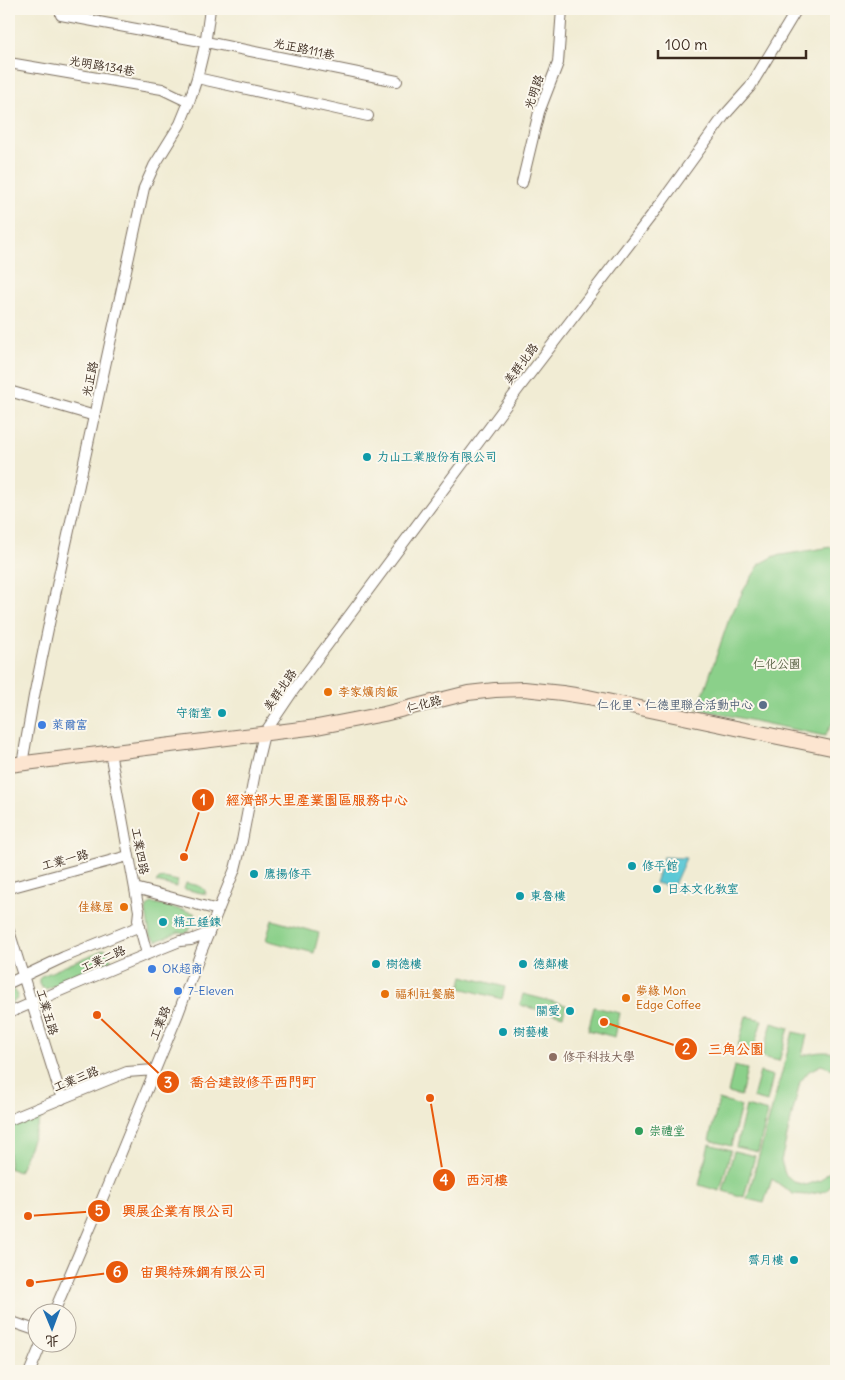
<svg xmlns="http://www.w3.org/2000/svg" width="845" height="1380" font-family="Delius,'LXGW WenKai TC',sans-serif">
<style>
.green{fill:#8bd08a;stroke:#637d54}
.water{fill:#5cc8d5;stroke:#4c797a}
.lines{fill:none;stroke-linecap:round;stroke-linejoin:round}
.minor-casing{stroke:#7b6e5e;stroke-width:12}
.secondary-casing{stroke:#7b6e5e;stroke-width:16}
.minor{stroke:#fff;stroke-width:10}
.secondary{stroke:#fce5d0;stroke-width:14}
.culture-dot{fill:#0f9aa8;stroke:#fbf7ec;stroke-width:2}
.food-dot{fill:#e8710a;stroke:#fbf7ec;stroke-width:2}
.service-dot{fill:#5c6f8a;stroke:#fbf7ec;stroke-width:2}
.shop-dot{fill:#3f7fe0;stroke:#fbf7ec;stroke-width:2}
.education-dot{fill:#8d6e63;stroke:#fbf7ec;stroke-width:2}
.leisure-dot{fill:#2e9e5b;stroke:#fbf7ec;stroke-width:2}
.labels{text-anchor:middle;stroke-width:4;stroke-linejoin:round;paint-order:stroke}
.street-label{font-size:12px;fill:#3b2a1e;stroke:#fbf7ec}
.culture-label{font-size:12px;fill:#0d838f;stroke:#fbf7ec;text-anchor:start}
.park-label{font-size:12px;fill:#535c3e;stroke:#fbf7ec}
.food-label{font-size:12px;fill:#c56008;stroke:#fbf7ec;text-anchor:start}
.service-label{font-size:12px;fill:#4e5e75;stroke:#fbf7ec;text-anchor:end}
.shop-label{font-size:12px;fill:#366cbe;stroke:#fbf7ec;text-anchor:start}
.education-label{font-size:12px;fill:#785e54;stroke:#fbf7ec;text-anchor:start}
.leisure-label{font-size:12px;fill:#27864d;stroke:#fbf7ec;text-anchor:start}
.leader{fill:none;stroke:#e8590c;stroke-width:2}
.callout-dot{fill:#e8590c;stroke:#fbf7ec;stroke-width:2}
.mark-label{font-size:15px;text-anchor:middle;font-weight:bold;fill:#fff}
.callout-label{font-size:14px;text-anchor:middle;font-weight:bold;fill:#e8590c;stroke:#fbf7ec;stroke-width:4;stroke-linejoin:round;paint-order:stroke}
</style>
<rect width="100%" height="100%" fill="#fbf7ec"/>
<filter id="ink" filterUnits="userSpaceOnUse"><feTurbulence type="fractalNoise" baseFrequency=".02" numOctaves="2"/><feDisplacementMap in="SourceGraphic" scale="10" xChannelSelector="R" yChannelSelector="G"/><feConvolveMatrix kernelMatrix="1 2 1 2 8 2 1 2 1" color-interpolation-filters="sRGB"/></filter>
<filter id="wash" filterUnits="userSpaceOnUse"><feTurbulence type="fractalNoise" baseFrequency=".0096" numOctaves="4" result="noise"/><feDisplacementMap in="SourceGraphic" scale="20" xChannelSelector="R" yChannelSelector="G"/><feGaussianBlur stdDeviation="1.12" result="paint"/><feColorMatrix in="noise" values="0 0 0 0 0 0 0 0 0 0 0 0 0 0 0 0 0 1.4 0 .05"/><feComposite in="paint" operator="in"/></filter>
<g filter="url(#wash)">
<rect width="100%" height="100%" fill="#f1ecd4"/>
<path class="green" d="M831 547 836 550V717L825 736 698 709 728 622 743 591 760 564 775 556Z
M164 878 178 881 176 887 156 882 159 879Z
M186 883C194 885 205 885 206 894L184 889Z
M151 903H154L194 913 195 916 189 931 185 933 179 932 157 941 150 935 146 911 147 907Z
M272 920 319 933 314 953 266 940Z
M105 949 112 961 46 989 41 987 39 984V979L42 976Z
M463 976 505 987 502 999 460 988Z
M10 990 15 991 18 995 17 999 9 1004V991Z
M523 994 566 1005 563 1016 520 1005Z
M594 1007 620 1013 615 1037 588 1030Z
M746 1016 762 1020 752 1054 737 1050Z
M772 1023 789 1028 779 1061 762 1057Z
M793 1032 807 1035 802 1056C814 1052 823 1051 836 1053V1070L821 1065 809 1071 800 1082 781 1161 785 1174 794 1182 806 1185 821 1180 831 1170 836 1152V1180L826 1191 806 1195 793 1194 772 1179 764 1203 747 1199Z
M734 1066 747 1069 741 1096 728 1093Z
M760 1072 773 1076 767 1102 753 1098Z
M719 1100 741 1106 731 1146 709 1140Z
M746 1106 768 1112 758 1152 736 1147Z
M42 1115 19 1172 9 1168V1128Z
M709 1144 731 1150 720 1191 699 1185Z
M734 1151 755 1156 744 1197 723 1191Z"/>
<path class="water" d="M663 857 686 858 673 887 655 883Z"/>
</g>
<g filter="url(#ink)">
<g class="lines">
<defs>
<path id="minor" d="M61 15 206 42 397 81
M9 63 162 89 189 102
M197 78 368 116
M522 183 539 112 558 63 562 9
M9 391 95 416
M110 752 139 911 138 920 147 954
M22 764 34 696 59 576 144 188 154 166 180 124 189 102 197 78 205 45 210 9
M9 888 128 856
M135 888 218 910
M9 931 62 1099
M9 983 64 957 140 926
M9 1013C66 988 122 964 180 941L191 940 209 933
M9 1120 127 1072 154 1070
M54 1312 100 1204 178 1014 201 952 235 869 242 841 256 767 264 734 293 691 519 388 661 203 724 116 750 87 797 9
M9 1321 38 1331
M30 1371 42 1342"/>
<path id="secondary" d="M9 765 317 727 384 714 468 693 495 690 524 689 562 693 588 697 836 749"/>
</defs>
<use href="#minor" class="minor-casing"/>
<use href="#secondary" class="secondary-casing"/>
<use href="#minor" class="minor"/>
<use href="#secondary" class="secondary"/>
</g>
</g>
<g class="culture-dot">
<circle cx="367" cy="457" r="5"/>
<circle cx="222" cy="713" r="5"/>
<circle cx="632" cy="866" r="5"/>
<circle cx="254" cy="874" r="5"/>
<circle cx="657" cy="889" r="5"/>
<circle cx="520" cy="896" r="5"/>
<circle cx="163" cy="922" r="5"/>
<circle cx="376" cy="964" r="5"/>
<circle cx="523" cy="964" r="5"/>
<circle cx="570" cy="1011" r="5"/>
<circle cx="503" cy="1032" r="5"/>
<circle cx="794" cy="1260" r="5"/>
</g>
<g class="food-dot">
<circle cx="328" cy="692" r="5"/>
<circle cx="124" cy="907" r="5"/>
<circle cx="385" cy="994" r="5"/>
<circle cx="626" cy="998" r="5"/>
</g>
<circle class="service-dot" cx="763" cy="705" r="5"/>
<g class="shop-dot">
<circle cx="42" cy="725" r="5"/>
<circle cx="152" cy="969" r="5"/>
<circle cx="178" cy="991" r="5"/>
</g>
<circle class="education-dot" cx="553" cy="1057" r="5"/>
<circle class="leisure-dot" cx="639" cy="1131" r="5"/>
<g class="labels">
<g class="street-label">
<text transform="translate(304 49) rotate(12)" y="4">光正路111巷</text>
<text transform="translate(102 66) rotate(10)" y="4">光明路134巷</text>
<text transform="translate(534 92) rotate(-71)" y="4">光明路</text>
<text transform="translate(521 364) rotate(-53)" y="4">美群北路</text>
<text transform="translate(90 379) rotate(-78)" y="4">光正路</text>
<text transform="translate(280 690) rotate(-55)" y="4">美群北路</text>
<text transform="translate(424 704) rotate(-14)" y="4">仁化路</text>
<text transform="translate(140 851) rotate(79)" y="4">工業四路</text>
<text transform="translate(65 860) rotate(-15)" y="4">工業一路</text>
<text transform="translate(103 959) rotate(-24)" y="4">工業二路</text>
<text transform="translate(47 1012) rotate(73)" y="4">工業五路</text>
<text transform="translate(160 1023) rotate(-68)" y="4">工業路</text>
<text transform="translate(76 1079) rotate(-22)" y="4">工業三路</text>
</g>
<g class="culture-label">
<text x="377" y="461">力山工業股份有限公司</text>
<text x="212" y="717" text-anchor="end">守衛室</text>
<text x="642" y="870">修平館</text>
<text x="264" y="878">鷹揚修平</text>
<text x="667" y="893">日本文化教室</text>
<text x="530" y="900">東魯樓</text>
<text x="173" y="926">精工錘鍊</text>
<text x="386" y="968">樹德樓</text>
<text x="533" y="968">德鄰樓</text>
<text x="560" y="1015" text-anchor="end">關愛</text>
<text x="513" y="1036">樹藝樓</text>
<text x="784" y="1264" text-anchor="end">霽月樓</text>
</g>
<g class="park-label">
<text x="777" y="668">仁化公園</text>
</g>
<g class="food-label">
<text x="338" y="696">李家爌肉飯</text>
<text x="114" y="911" text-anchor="end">佳緣屋</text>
<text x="636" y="995">夢緣 Mon<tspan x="636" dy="14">Edge Coffee</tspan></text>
<text x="395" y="998">福利社餐廳</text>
</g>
<g class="service-label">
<text x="753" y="709">仁化里、仁德里聯合活動中心</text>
</g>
<g class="shop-label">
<text x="52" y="729">萊爾富</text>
<text x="162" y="973">OK超商</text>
<text x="188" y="995">7-Eleven</text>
</g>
<g class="education-label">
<text x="563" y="1061">修平科技大學</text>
</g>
<g class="leisure-label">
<text x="649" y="1135">崇禮堂</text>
</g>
</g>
<path class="leader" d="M184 857L203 800M604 1022L686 1049M97 1015L168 1082M430 1098L444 1180M28 1216L99 1211M30 1283L117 1272"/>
<g class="callout-dot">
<circle cx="184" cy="857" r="5"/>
<circle cx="604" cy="1022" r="5"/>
<circle cx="97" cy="1015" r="5"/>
<circle cx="430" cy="1098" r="5"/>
<circle cx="28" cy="1216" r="5"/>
<circle cx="30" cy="1283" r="5"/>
<circle cx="203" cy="800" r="12"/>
<circle cx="686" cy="1049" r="12"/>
<circle cx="168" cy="1082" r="12"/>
<circle cx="444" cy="1180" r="12"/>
<circle cx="99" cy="1211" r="12"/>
<circle cx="117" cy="1272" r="12"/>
</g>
<g class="mark-label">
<text x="203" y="805">1</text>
<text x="686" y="1054">2</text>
<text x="168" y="1088">3</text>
<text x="444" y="1185">4</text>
<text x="99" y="1216">5</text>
<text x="117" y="1277">6</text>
</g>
<g class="callout-label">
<text x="317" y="805">經濟部大里產業園區服務中心</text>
<text x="736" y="1054">三角公園</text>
<text x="253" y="1087">喬合建設修平西門町</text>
<text x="487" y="1185">西河樓</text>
<text x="178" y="1216">興展企業有限公司</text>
<text x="203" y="1277">宙興特殊鋼有限公司</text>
</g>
<rect width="845" height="1380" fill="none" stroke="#fbf7ec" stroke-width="30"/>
<g transform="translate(52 1328) rotate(179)"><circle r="24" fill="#fbf7ec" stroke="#aea59a"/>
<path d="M0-4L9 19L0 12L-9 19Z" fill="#1f6fb2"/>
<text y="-8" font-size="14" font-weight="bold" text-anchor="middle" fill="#3b2a1e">北</text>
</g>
<path d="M658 50v8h148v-8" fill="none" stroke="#3b2a1e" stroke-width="2.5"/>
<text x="665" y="50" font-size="15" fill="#3b2a1e" stroke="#fbf7ec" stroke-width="4" paint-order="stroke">100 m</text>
</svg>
